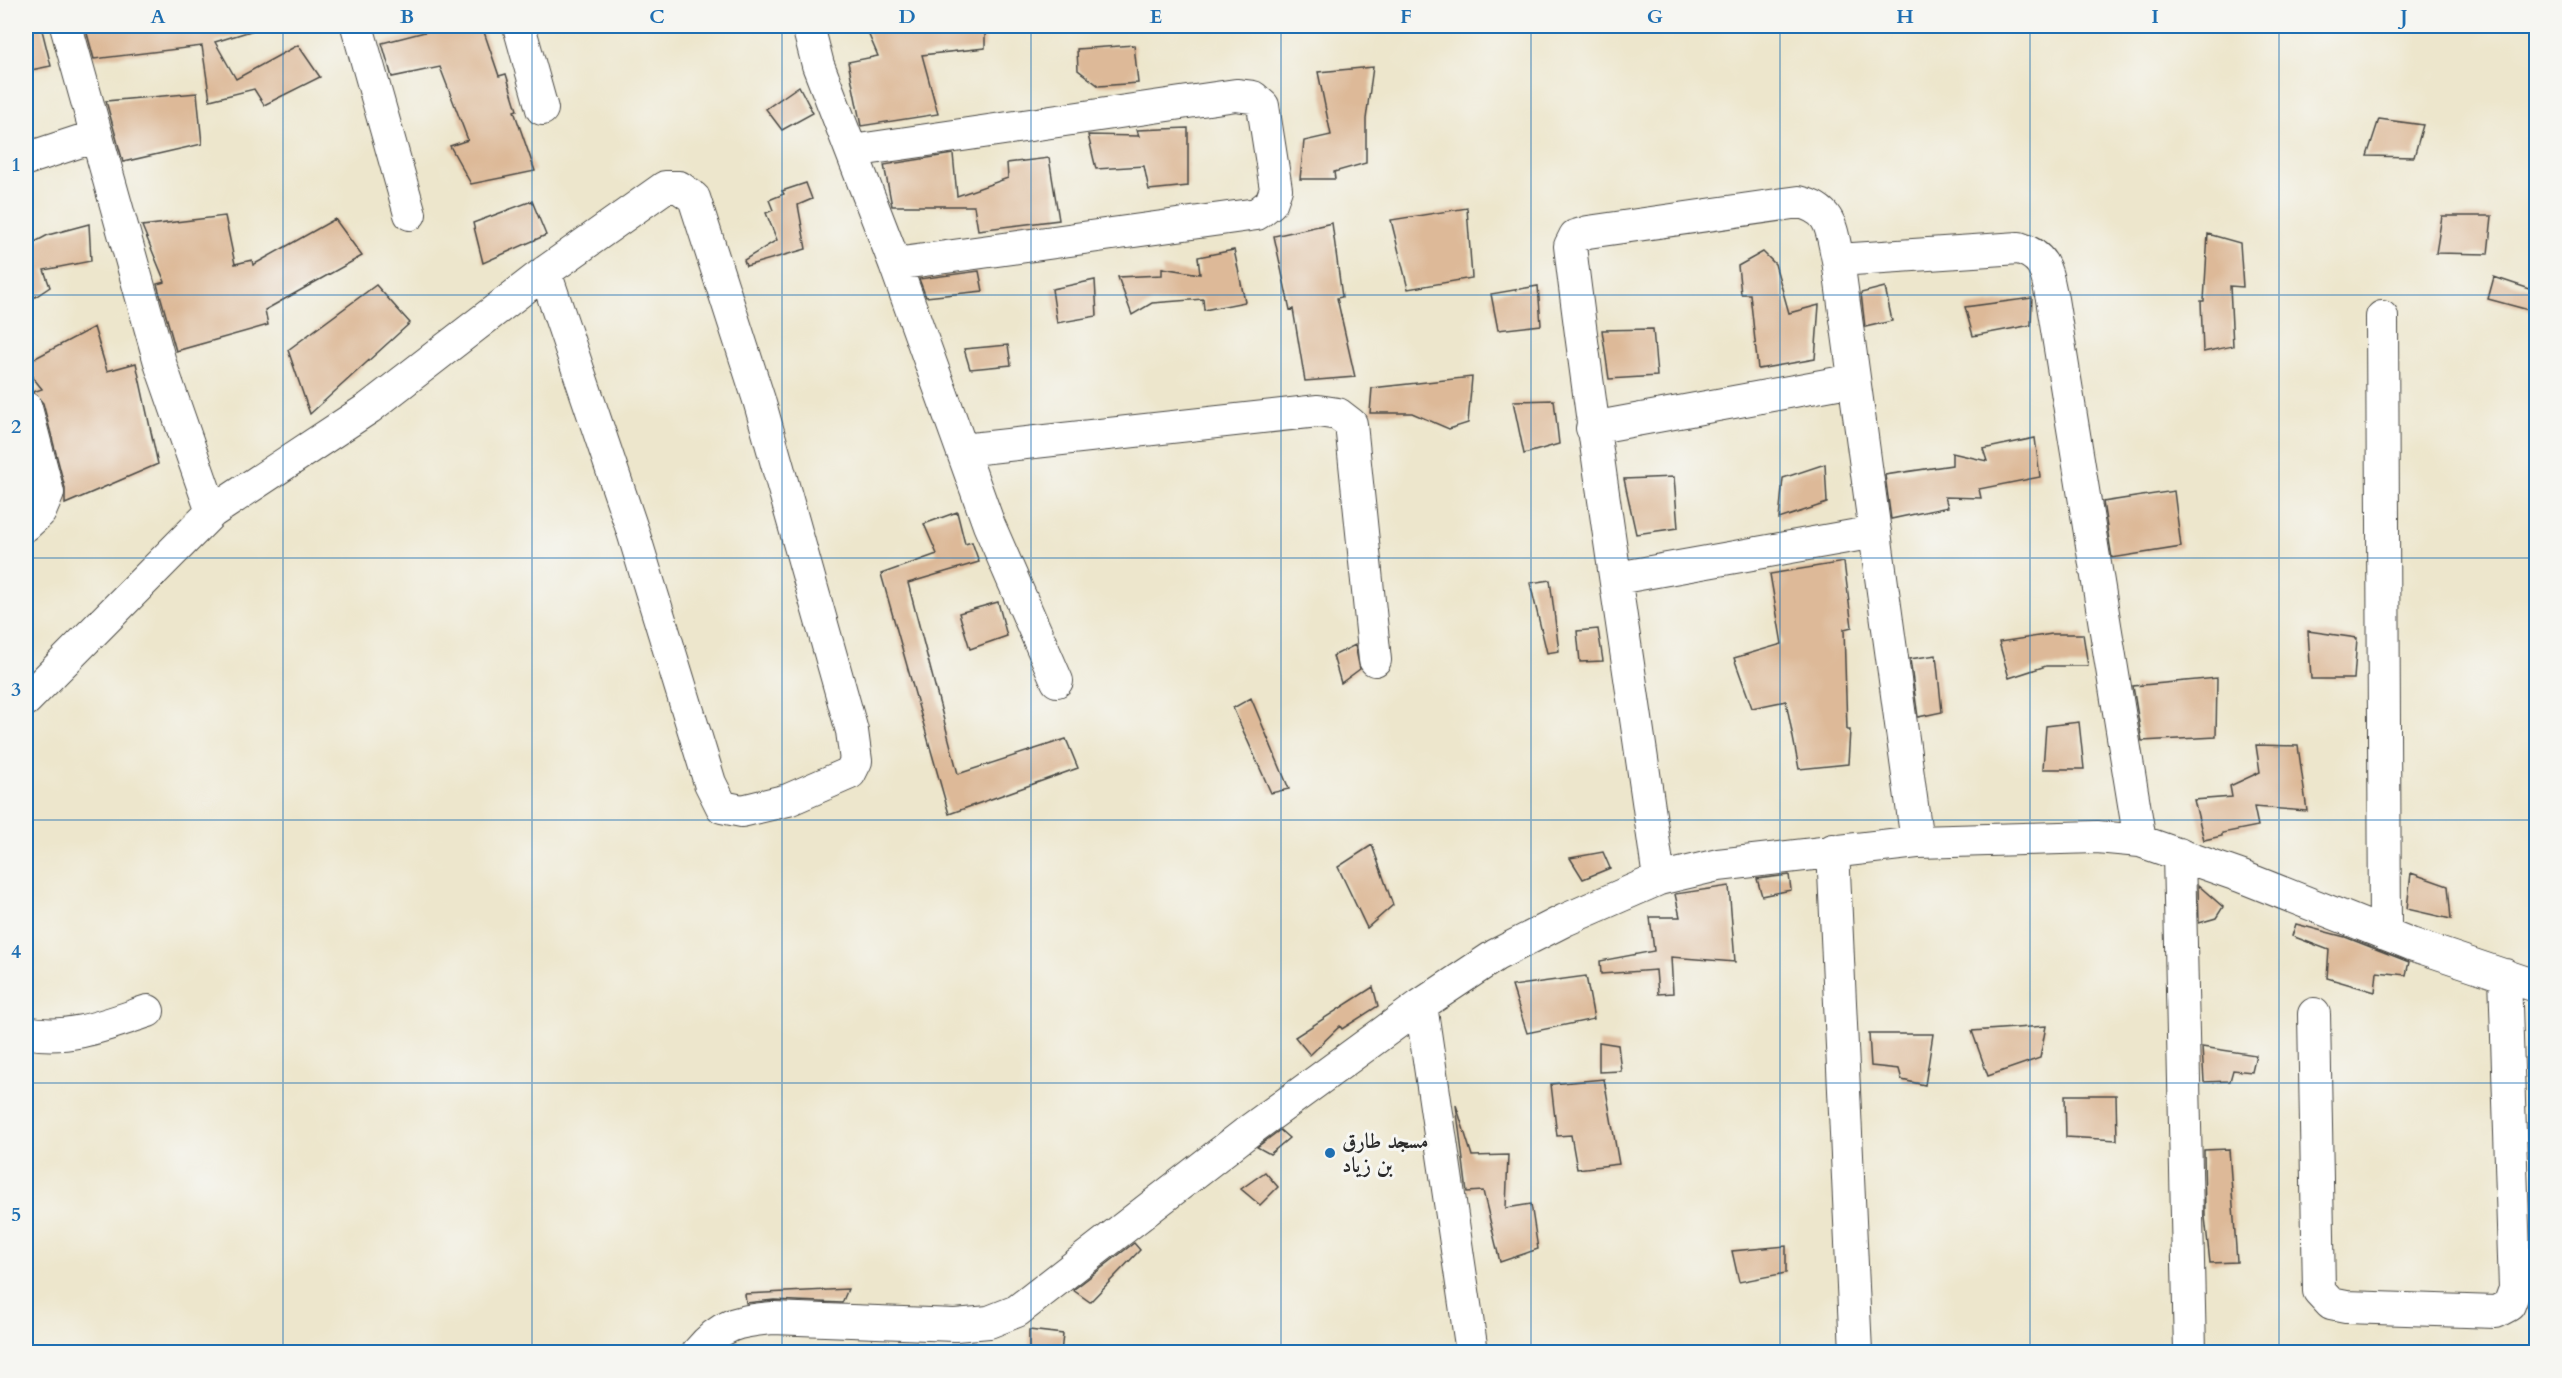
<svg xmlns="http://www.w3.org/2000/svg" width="2562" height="1378" font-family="Cardo,Amiri,serif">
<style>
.building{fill:#ddb998}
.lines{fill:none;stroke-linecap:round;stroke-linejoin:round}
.minor-casing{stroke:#484743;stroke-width:34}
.minor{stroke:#fff;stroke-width:32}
.grid{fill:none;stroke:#1f6fb2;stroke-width:1.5;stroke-opacity:0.55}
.poi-dot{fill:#1f6fb2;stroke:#f6f6f2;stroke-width:2}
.labels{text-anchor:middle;stroke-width:6;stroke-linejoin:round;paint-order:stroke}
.poi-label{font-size:21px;font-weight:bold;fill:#2b2b2b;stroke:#f6f6f2;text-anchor:start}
.neatline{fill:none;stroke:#1f6fb2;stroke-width:2}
.grid-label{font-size:20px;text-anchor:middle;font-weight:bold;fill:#1f6fb2}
</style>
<rect width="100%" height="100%" fill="#f6f6f2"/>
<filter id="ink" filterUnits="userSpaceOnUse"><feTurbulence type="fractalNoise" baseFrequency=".0167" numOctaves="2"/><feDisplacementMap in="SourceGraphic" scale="12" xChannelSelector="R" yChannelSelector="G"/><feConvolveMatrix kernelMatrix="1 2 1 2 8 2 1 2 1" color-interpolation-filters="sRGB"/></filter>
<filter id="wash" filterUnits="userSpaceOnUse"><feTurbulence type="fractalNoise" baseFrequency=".008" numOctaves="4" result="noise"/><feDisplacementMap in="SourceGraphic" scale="24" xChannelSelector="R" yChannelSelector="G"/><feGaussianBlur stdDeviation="1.35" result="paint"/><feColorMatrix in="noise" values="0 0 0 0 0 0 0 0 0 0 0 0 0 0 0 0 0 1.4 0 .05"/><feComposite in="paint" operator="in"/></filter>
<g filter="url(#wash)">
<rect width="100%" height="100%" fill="#ede6cc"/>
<g id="blocks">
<path class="building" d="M26 26H41L51 66 26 71Z
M85 26H253L254 30 215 42 236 79 298 45 320 77 264 105 254 89 210 100 202 46 94 59Z
M448 26H482L499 76 506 74 517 110 514 111 535 171 471 184 450 146 468 140 440 67 392 77 382 43Z
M865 26H985V48L922 55 938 114 861 126 848 62 878 56Z
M1134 45 1138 83 1099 86 1078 70 1077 49Z
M1373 67 1366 119V163L1334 172 1335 179H1300L1304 141 1331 135 1318 72Z
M799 86 813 113 782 130 766 109Z
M197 93 202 144 123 162 106 101Z
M2379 119 2423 125 2414 157 2367 156Z
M1188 128V186L1149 190 1144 166 1096 169 1088 135 1139 136 1137 130Z
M953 154 957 196 1008 178 1007 163 1049 158 1059 220 978 230 974 206H892L884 165Z
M806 183 812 199 798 205 806 249 746 266 744 260 777 240 766 213 773 210 769 200 784 194 782 191Z
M532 201 546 235 483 263 473 223Z
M1467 208 1472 278 1408 289 1391 220Z
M225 216 235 264 252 260 253 265 335 219 362 256 265 310 268 325 176 351 157 284 165 282 142 226Z
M2442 216H2492L2488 254 2436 253Z
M1332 223 1342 297 1337 298 1355 377 1305 381 1293 309 1290 310 1274 236Z
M29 224 35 242 48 235 89 224 91 261 44 270 50 287 26 303V225Z
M2208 234 2240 243 2243 287 2230 286 2233 346 2203 352 2201 301H2204Z
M1234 250 1245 302 1204 310 1203 299 1152 303 1132 315 1118 277 1162 275V268L1200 274 1198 257Z
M1763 252 1775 264 1789 313 1819 305 1815 359 1758 369 1750 294H1741L1738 266Z
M979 271 983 291 926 297 919 279Z
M2494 277 2536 291V312L2488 299Z
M1095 280 1097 316 1057 323 1052 289Z
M376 285 410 323 310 414 288 350Z
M1538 286 1541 325 1498 330 1491 294Z
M1885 287 1892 321 1865 327 1861 293Z
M2032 298 2031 325 1973 336 1965 307Z
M94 327 107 371 136 363 158 464 65 504V488L43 403 33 392 42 389 26 369V363Z
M1653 329 1657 376 1609 379 1602 330Z
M1008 345 1011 365 970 369 964 349Z
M1472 377 1468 423 1449 429 1412 413H1370L1372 388Z
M1554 400 1559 444 1524 454 1513 401Z
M2035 438 2040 477 1979 489 1981 498 1945 497 1948 507 1891 519 1885 475 1952 465V453L1987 461 1983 449Z
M1825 464 1827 503 1779 519 1783 478Z
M1674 477 1678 528 1636 534 1624 479Z
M2174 491 2181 547 2112 558 2103 502Z
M957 512 965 544 972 542 979 562 908 583 958 774 1066 739 1078 768 949 814 881 574 937 554 924 524Z
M1844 562 1852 627 1844 629 1847 730H1850L1848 764 1799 769 1786 701 1752 708 1734 658 1782 644 1770 574Z
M1550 580 1559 651 1547 653 1530 583Z
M998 602 1007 636 970 649 959 613Z
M1598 629 1603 661 1580 662 1577 631Z
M2308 631 2357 638 2354 679H2311Z
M2052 634H2083L2088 666H2046L2009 678 1999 642Z
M1355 645 1360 669 1341 683 1333 656Z
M1936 655 1942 712 1918 717 1910 659Z
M2217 678 2216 737 2142 741 2133 686Z
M1251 698 1289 789 1271 793 1233 708Z
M2079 722 2084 769H2043L2046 726Z
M2256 745 2298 746 2307 811 2254 807 2258 826 2222 833V836L2204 840 2194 800 2232 797 2230 786 2260 772Z
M1372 845 1393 905 1367 928 1338 867Z
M1603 852 1610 868 1583 879 1570 858Z
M2411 873 2448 886 2451 919 2407 909Z
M1789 875 1791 890 1762 896 1757 879Z
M2198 885 2223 907 2216 918 2199 923Z
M1729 886 1735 962 1671 957 1673 993 1658 994 1656 970 1601 974 1600 961 1654 951 1650 917H1680L1675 894Z
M2296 924 2345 937 2409 962 2406 975 2377 972 2375 992 2327 978 2329 950 2292 936Z
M1586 976 1594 1019 1527 1033 1512 986Z
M1373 987 1378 1006 1342 1029 1340 1026 1310 1055 1295 1037Z
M2046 1026 2040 1058 1988 1076 1972 1031Z
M1869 1034H1933L1925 1085 1902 1080 1899 1069 1871 1066Z
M1599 1042 1618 1045 1621 1071 1599 1072Z
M2202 1047 2256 1055 2252 1072 2233 1070 2230 1081 2204 1082Z
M1604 1079 1619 1164 1577 1169 1571 1135 1557 1136 1551 1084Z
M2065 1095H2116L2117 1140 2066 1137Z
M1456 1105 1472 1156 1508 1155 1506 1208 1531 1204 1538 1249 1500 1262 1483 1191 1467 1192Z
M1280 1130 1289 1138 1270 1154 1257 1147Z
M2229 1149 2237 1262 2210 1263 2205 1217 2204 1150Z
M1265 1172 1278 1187 1260 1205 1241 1189Z
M1134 1243 1140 1250 1090 1302 1073 1290Z
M1786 1246V1273L1739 1282 1732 1251Z
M848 1289 842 1303 774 1300 746 1303 745 1294Z
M1029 1330 1063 1334 1061 1353H1029Z"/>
</g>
</g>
<g filter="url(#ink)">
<use href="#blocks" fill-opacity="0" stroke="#484743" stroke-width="1.5"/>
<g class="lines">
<defs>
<path id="minor" d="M66 26 161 366 212 512
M357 26 410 214
M519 26 542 109
M808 26 818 65 895 264 989 525 1057 681
M852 151 1236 95 1253 97 1263 106 1276 189 1271 203 1257 214 895 264
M26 159 96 136
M1838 260 2019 248C2047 257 2046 273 2052 299L2140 841
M2382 317 2385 934
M26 408 48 493 40 512 26 525
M1592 428 1854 380
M962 450 1318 411 1338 414 1351 424 1375 660
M1617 578 1875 532
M26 700 212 512 369 408 545 272 665 187H679L694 198 759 400 852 731 856 761 850 773 788 800 742 811 722 807 710 783 633 532 545 272
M1833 850 1856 1352
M2179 854 2190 1352
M1659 879C1630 668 1595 458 1570 246L1575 236 1588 232 1799 202C1833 210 1831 230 1838 260L1917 842
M1421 1005 1472 1352
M2314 1014 2319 1291 2331 1304 2346 1307 2496 1312 2509 1305 2515 1289 2505 975
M26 1032C68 1041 109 1024 148 1011
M698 1352C721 1324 738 1321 773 1318L955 1325 989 1322 1017 1311 1250 1130 1421 1005 1496 955 1565 920 1659 879 1718 865 1917 842 2097 837 2140 841 2240 876 2411 944 2536 986"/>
</defs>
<use href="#minor" class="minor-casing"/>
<use href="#minor" class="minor"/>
</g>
</g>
<path class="grid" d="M283 26V1352M532 26V1352M782 26V1352M1031 26V1352M1281 26V1352M1531 26V1352M1780 26V1352M2030 26V1352M2279 26V1352M26 295H2536M26 558H2536M26 820H2536M26 1083H2536"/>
<circle class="poi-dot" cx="1330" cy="1153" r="6"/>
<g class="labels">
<g class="poi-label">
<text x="1342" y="1148">مسجد طارق<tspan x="1342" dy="24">بن زياد</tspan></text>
</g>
</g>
<rect width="2562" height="1378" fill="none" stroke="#f6f6f2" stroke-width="66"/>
<rect x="33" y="33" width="2496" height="1312" class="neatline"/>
<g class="grid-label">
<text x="158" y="23">A</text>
<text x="407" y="23">B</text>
<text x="657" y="23">C</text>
<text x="907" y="23">D</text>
<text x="1156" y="23">E</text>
<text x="1406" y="23">F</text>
<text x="1655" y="23">G</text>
<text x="1905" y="23">H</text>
<text x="2155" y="23">I</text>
<text x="2404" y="23">J</text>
<text x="16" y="171">1</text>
<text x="16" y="433">2</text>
<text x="16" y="696">3</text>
<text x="16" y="958">4</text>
<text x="16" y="1221">5</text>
</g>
</svg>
